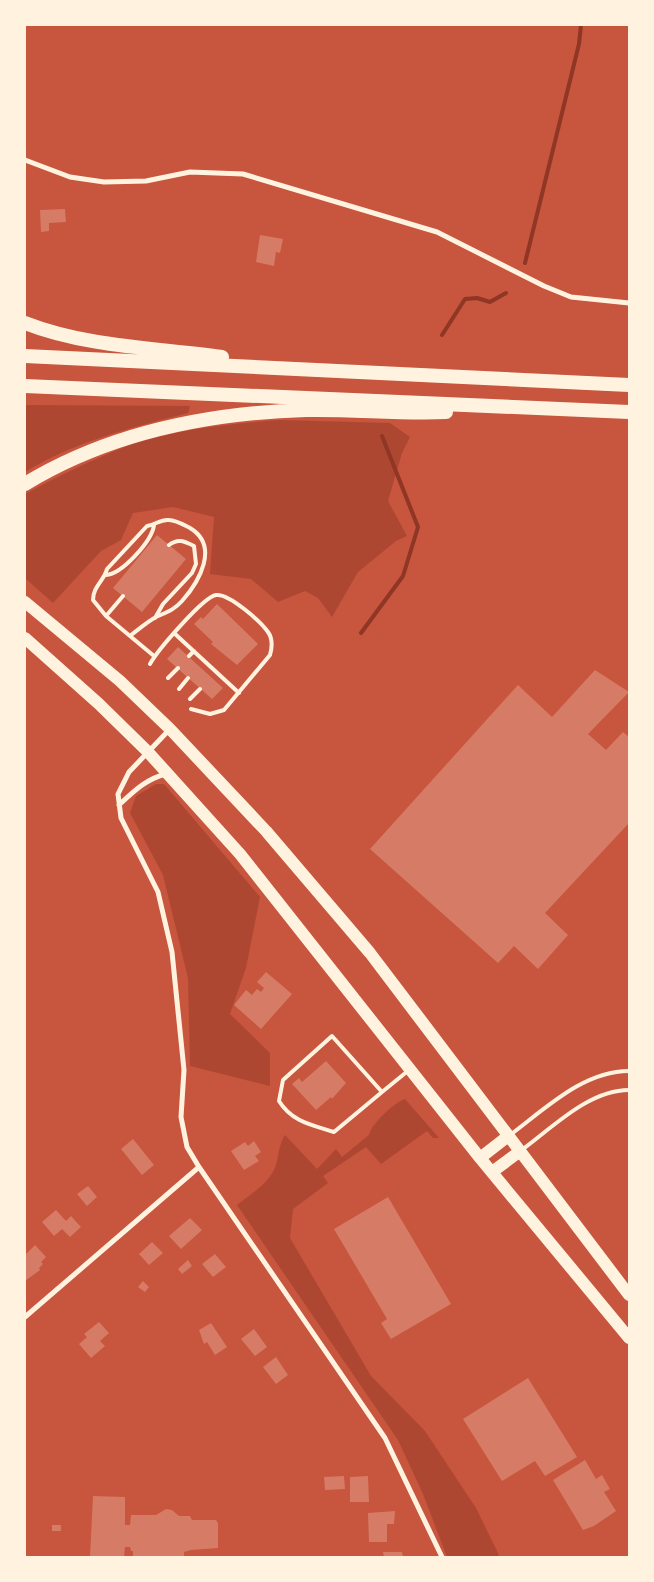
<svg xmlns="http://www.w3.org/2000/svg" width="654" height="1582" font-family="Rubik,sans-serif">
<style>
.green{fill:#ae4732}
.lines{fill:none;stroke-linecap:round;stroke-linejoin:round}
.stream{stroke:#8f3625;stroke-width:4}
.building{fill:#d67c66}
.service{stroke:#fff3e0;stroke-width:4}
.minor{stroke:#fff3e0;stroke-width:5}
.trunk{stroke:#fff3e0;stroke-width:12}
.motorway{stroke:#fff3e0;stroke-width:14}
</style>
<rect width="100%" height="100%" fill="#c8553d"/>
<path class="green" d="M25 405 190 406 188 413C133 427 74 442 25 472Z
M279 420 390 423 410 437 402 453 388 501 407 536 396 541 358 572 332 617 318 598 305 591 278 602 251 579 210 574 214 517 173 507 133 513 121 540 101 551 53 603 25 578V494C57 477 91 460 125 447 173 429 228 424 279 420Z
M156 784H164L260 897 246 968 230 1014 270 1053V1086L190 1066 188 978 163 875 130 813 136 796Z
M405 1099 439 1138H433L427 1131 381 1164 366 1147 323 1176 328 1183 293 1209 290 1238 371 1376 425 1431 476 1508 499 1555 497 1557H447L423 1494 398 1440 237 1205C251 1194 270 1183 276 1165 279 1154 279 1144 285 1135L317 1169 336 1149 342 1157 369 1135C371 1124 395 1102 405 1099Z"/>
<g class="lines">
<path class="stream" d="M525 263 579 44 581 25
M442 335 465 299 477 298 490 302 506 293
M361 633 403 576 418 527 382 436"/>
</g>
<path class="building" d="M65 209 66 222 49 223V231L41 232 40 210Z
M260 235 283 239 280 253 276 252 274 266 256 262Z
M157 535 186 559 142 612 113 588Z
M217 604 258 644 237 665 211 644 213 642 194 624 201 617 203 619Z
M178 647 223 688 212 699 167 659Z
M595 670 629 692 588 734 606 750 623 732 629 737V823L545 913 568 935 538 969 514 946 498 963 370 849 518 685 552 717Z
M266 972 292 994 261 1029 234 1005 246 990 252 995 257 989 261 992 264 988 257 982Z
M326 1061 346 1083 332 1099 331 1097 316 1110 292 1084 299 1078 302 1082Z
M133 1139 154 1165 142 1175 121 1149Z
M254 1141 261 1152 255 1156 259 1161 244 1170 231 1151 245 1142 248 1146Z
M88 1186 97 1197 87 1206 77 1194Z
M388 1197 451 1304 391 1339 381 1323 387 1319 334 1229Z
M56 1210 66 1221 71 1216 81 1227 70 1237 62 1229 54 1236 42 1222Z
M190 1218 202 1230 181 1249 169 1236Z
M152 1242 163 1253 149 1265 139 1254Z
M35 1245 46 1257 41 1262 43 1264 39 1268 40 1270 25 1281V1255Z
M215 1254 226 1267 213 1277 202 1264Z
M188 1260 192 1266 182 1274 178 1269Z
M143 1281 149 1287 145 1292 138 1287Z
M99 1322 109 1333 100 1341 105 1346 91 1358 79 1344 87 1337 84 1334Z
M211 1323 227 1347 215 1355 207 1342 204 1344 199 1330Z
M254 1329 267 1347 255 1356 241 1339Z
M276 1357 288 1375 276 1384 263 1367Z
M528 1378 577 1457 545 1476 535 1461 502 1481 463 1419Z
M585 1460 596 1479 602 1475 610 1489 604 1492 616 1511 594 1526 583 1530 553 1480Z
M344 1476 345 1489 325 1490 324 1477Z
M368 1476 369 1502H350V1477Z
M93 1496 125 1497V1525H130L131 1515H156L166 1509 172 1510 179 1516H190L192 1520H216L218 1523V1548L191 1550 184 1552V1557H133V1551H131L130 1547H125L124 1557H90Z
M395 1511 394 1524H387V1542H369L368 1513Z
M52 1525H61V1531H52Z
M383 1552H402L403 1557H384Z"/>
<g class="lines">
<path class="service" d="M106 575C122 574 152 541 154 525
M106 616 123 596
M155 618 163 604 192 573 196 564 194 546C184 541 178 538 169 545
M174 633 239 693
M131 635C139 629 147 622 156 617 167 612 174 610 182 601 199 582 220 546 190 528 184 525 176 520 169 520 160 519 156 525 147 526L107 569C104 581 93 586 93 600L106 616 154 656
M189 656 194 651
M150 664C157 651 203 597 216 595 229 593 261 622 268 632 273 639 272 648 270 655L224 710 210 714 191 709
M168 678 178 668
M179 689 188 678
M190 699 200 689
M382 1092 334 1132C312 1125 292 1122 279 1101L283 1080 332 1036 382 1092 409 1070
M510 1135C545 1109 583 1071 629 1071
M523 1149C553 1127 589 1090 629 1090"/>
<path class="minor" d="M25 160 70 177 104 182 146 181 190 172 243 174 437 232 544 286 571 297 629 303
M170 729 129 772 118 794 121 818 158 892 172 952 184 1070 181 1117 187 1147 199 1167 385 1438 442 1557
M119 805C134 791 146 779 166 774
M25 1317 199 1167"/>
<path class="trunk" d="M25 602 120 681 170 729 266 831 370 953 629 1295
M25 638 99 704 148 752 240 854 480 1158 629 1338
M480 1158 507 1137
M492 1172 519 1152"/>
<path class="motorway" d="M25 323C86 347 157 348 222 357
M25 356 629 385
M25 386 629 412
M25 484C109 433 208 413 306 410 353 409 399 414 446 412"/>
</g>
<rect width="654" height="1582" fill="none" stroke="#fff3e0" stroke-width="52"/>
</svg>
